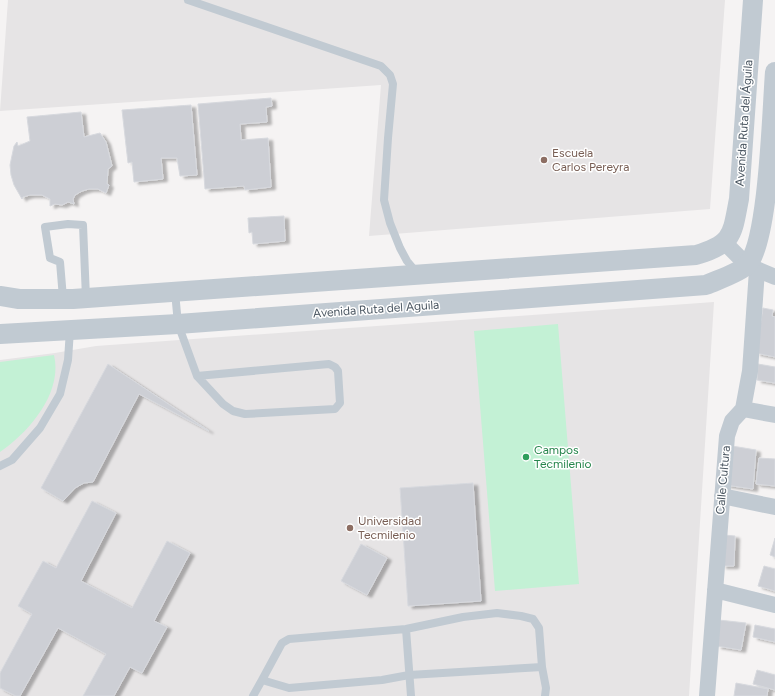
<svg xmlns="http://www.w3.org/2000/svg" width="775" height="696" font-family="Figtree,sans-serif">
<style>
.education{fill:#e6e4e5}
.green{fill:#c3f1d5}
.building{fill:#cdcfd5;stroke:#d7d9de;filter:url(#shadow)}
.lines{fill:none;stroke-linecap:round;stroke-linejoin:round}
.service{stroke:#c1cad2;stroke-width:8}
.minor{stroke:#c1cad2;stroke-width:16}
.tertiary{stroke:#c1cad2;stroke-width:20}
.education-dot{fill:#8d6e63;stroke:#fff;stroke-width:1.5}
.leisure-dot{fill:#2e9e5b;stroke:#fff;stroke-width:1.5}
.labels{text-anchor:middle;stroke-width:3;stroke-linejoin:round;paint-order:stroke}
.street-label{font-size:12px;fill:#4a5661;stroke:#fff}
.education-label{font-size:12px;fill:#785e54;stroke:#fff;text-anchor:start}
.leisure-label{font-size:12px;fill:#27864d;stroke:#fff;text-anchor:start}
</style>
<defs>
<filter id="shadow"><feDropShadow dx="4.5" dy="2.5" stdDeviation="1" flood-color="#0004"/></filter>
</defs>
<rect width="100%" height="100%" fill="#f5f3f3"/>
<path class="education" d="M8 0H725L710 209 369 236 381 85 0 111Z
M714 302 689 696H0V360L55 353 96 346Z"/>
<path class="green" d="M558 324 579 584 495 591 474 331Z
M54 355C63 393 29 432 0 452V362Z"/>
<path class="building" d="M271 98 272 106 266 107 267 122 240 124 241 140 268 138 271 187 245 190 244 186 205 189 198 104Z
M191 105 197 175 180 176 177 158H161L163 179 134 182 132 162 128 163 122 110Z
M81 112 84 137 100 133 106 142 112 166 108 169 107 184 109 185 106 193 98 189H89L82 191 75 195 73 199 74 204 68 202 62 205 55 204 50 206V199L42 195H30L23 197 22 199 14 185 11 175 10 165 14 146 17 142 18 146 30 141 27 117Z
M284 216 285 241 253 244 252 232 249 233 248 218Z
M763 308 773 310 772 316 775 317V357L756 353Z
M108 364 209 431 139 394 93 482 84 483 75 488 63 501 41 488Z
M758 364 775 367V383L757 380Z
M732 446 756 450 753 489 726 485Z
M759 458 775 459V486L756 484Z
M473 483 481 601 408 606 400 488Z
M92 501 116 513 81 581 132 608 167 541 190 553 154 621 167 627 142 673 130 667 114 696H83L106 654 58 628 20 696H16L0 688V673L32 614 18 606 43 561 56 568Z
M724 535 735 536 734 566H722Z
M775 538V557L770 555Z
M361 544 387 558 367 595 341 581Z
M764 566 775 569V591L758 586Z
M719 620 746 623 741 650 717 646Z
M755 625 775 629V642L753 637Z
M757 670 775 675V690L753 684Z
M736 683 768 689 767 696H734Z"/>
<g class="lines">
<path class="service" d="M188 0 381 66 390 75 393 84 388 138 384 200 390 223 400 248 407 261 417 273
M175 292 178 324 197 376 223 404 233 411 245 414 335 409 340 403 338 371 335 367 329 364 197 376
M63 298 60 262 50 258 45 227 68 224 83 225 86 298
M0 466 12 460 40 428 60 394 68 360 70 330
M406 629 411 696
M262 680 282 643 289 639 406 629 463 617 497 613 521 616 533 619 539 628 542 667 546 688 545 696
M253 696 262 680 289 688 382 680 409 675 542 667"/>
<path class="minor" d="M725 243 747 265 775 277
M743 409 775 415
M722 496 775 507
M715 590 775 605
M707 696 727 436 732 421 743 409 750 371 757 270"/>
<path class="tertiary" d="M0 296 19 299H73L696 255C734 244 732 234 739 199L753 0
M0 334 178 324 706 285C717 280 739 273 747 265 769 243 772 108 775 72"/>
</g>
<g class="education-dot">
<circle cx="544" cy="160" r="4"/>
<circle cx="350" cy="528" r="4"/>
</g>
<circle class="leisure-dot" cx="526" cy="457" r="4"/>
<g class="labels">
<g class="street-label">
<text transform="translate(744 123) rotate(-86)" y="4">Avenida Ruta del Águila</text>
<text transform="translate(376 309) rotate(-4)" y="4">Avenida Ruta del Aguila</text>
<text transform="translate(723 480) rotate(-85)" y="4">Calle Cultura</text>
</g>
<g class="education-label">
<text x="552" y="157">Escuela<tspan x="552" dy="14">Carlos Pereyra</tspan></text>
<text x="358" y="525">Universidad<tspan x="358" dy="14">Tecmilenio</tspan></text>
</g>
<g class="leisure-label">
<text x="534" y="454">Campos<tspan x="534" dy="14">Tecmilenio</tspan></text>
</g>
</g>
</svg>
